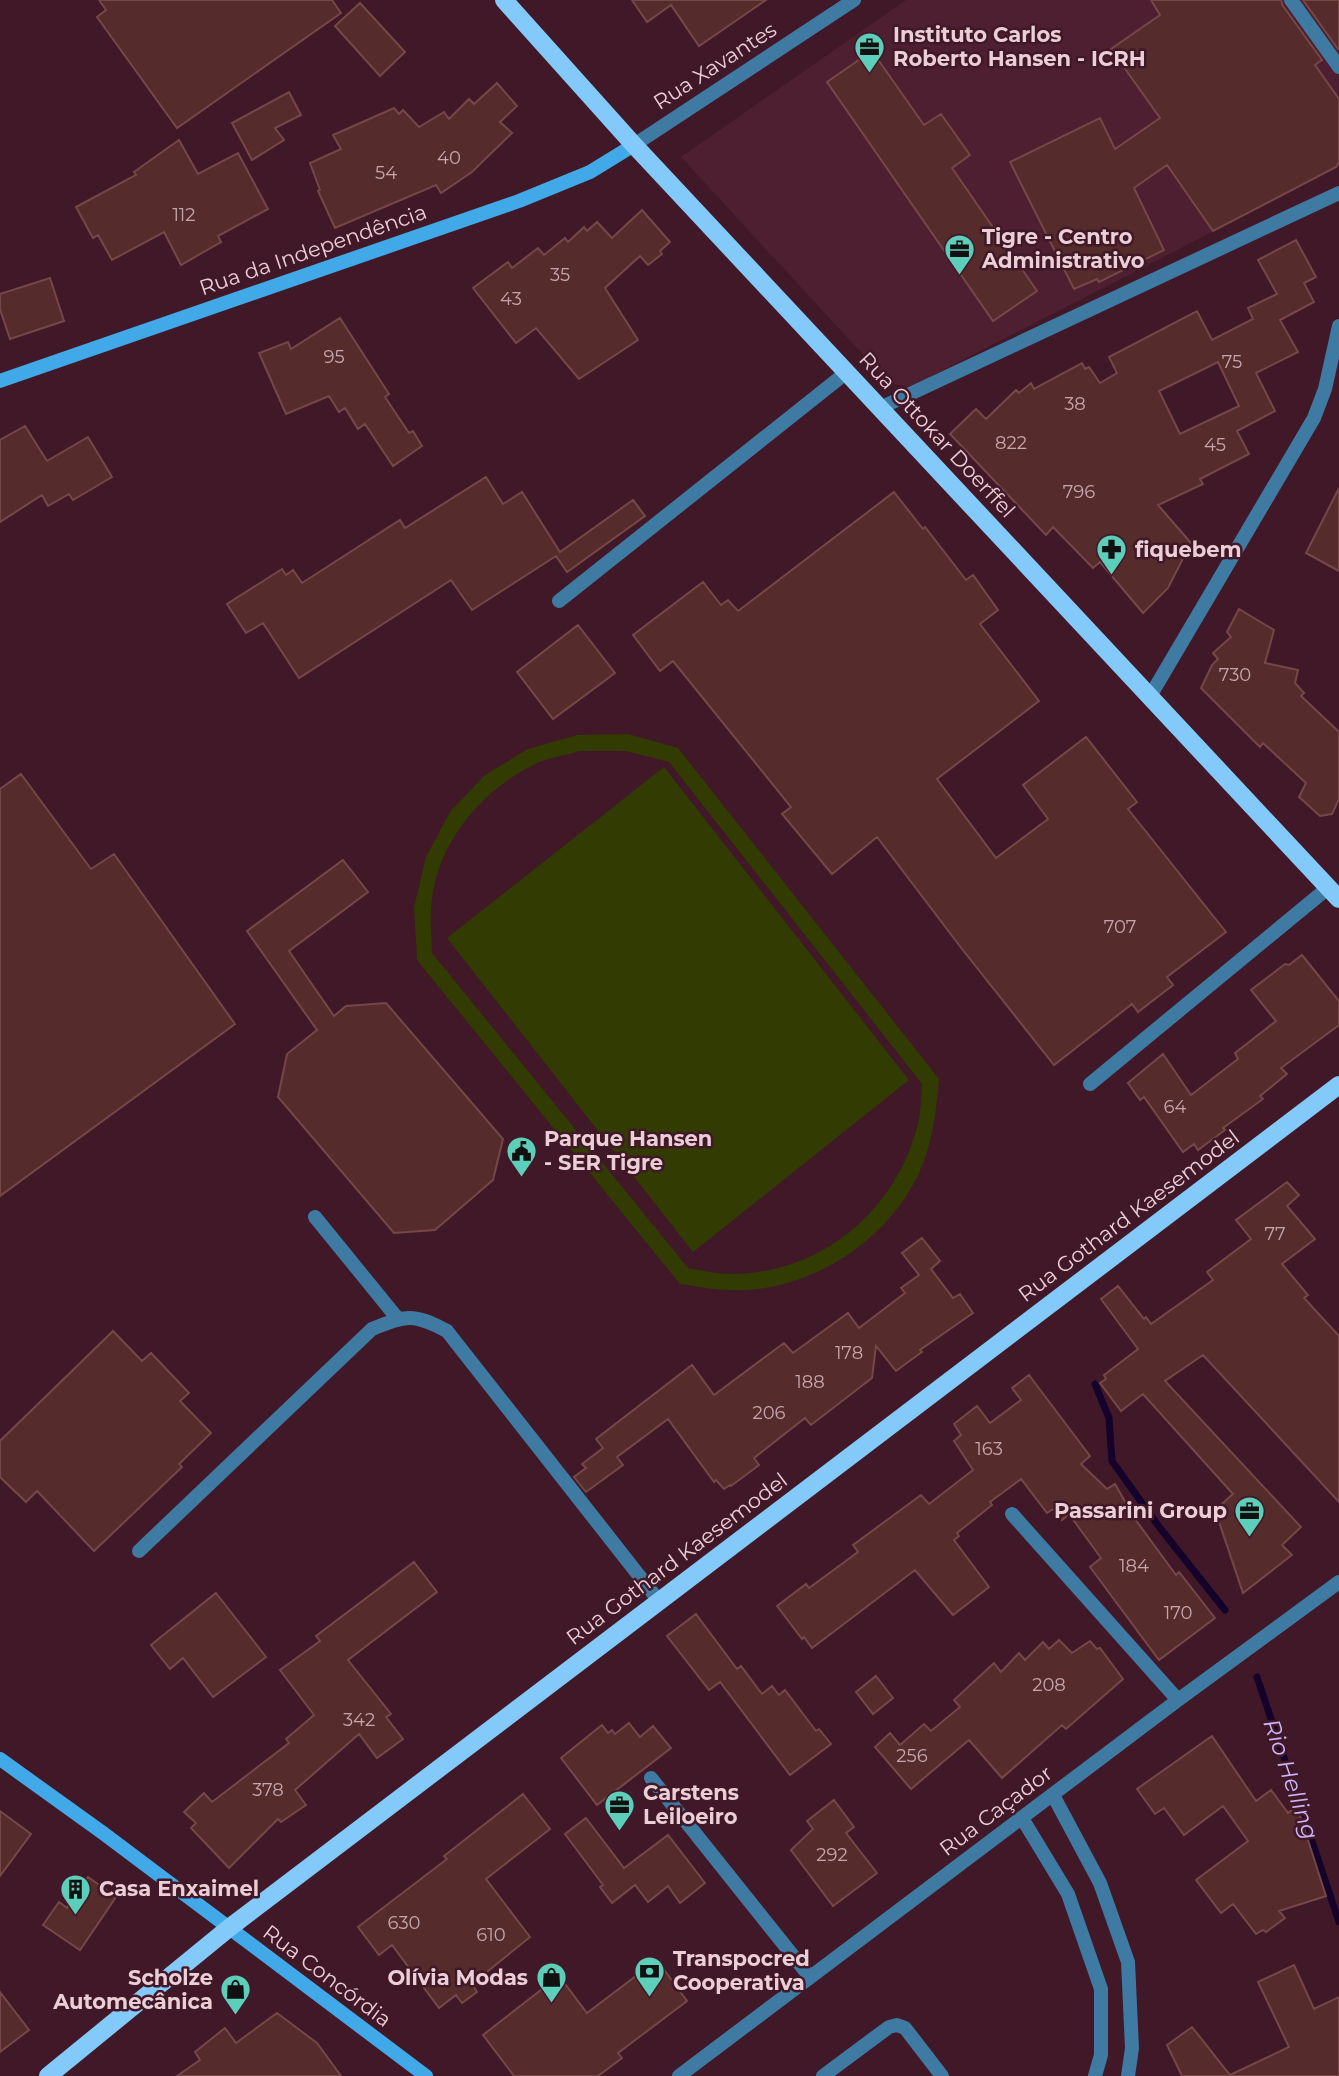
<svg xmlns="http://www.w3.org/2000/svg" width="1339" height="2076" font-family="Montserrat,sans-serif">
<style>
.built{fill:#4e1f30}
.green{fill:#323b01;fill-rule:evenodd}
.lines{fill:none;stroke-linecap:round;stroke-linejoin:round}
.stream{stroke:#14022a;stroke-width:7}
.building{fill:#562b2c;stroke:#754747;stroke-width:2;fill-rule:evenodd}
.lane{stroke:#3e7aa1;stroke-width:14}
.street{stroke:#3e7aa1;stroke-width:14}
.secondary{stroke:#41a9e7;stroke-width:14}
.primary{stroke:#83c9f9;stroke-width:18}
.labels{text-anchor:middle;stroke-width:5;stroke-linejoin:round;paint-order:stroke}
.number-label{font-size:18px;fill:#c6a6ac}
.poi-label{font-size:21px;font-weight:bold;fill:#ebcfd7;stroke:#401827;text-anchor:start}
.street-label{font-size:21px;fill:#ebcfd7;stroke:#401827}
.water-label{font-size:23px;font-style:italic;fill:#ccb6fb;stroke:#401827}
</style>
<rect width="100%" height="100%" fill="#401827"/>
<path class="built" d="M906 0H1339V167L910 387 889 383 681 157Z"/>
<path class="green" d="M628 734 678 748 939 1079C936 1112 933 1143 919 1173 886 1244 806 1294 728 1290 712 1290 696 1286 680 1284L417 960 414 907 426 857 450 812 485 775 528 749 577 735ZM579 751H626L669 762 922 1084C921 1098 921 1113 917 1127 895 1212 820 1274 731 1274 717 1274 702 1270 688 1268L432 953C432 939 430 924 431 910 434 847 478 793 533 765 546 758 564 756 579 751Z
M664 767 909 1080 693 1252 447 938Z"/>
<g class="lines">
<path class="stream" d="M1095 1384 1109 1418 1112 1461 1160 1528 1225 1610
M1257 1677 1339 1922"/>
</g>
<path class="building" d="M99 0H332L341 13 177 128 97 17 106 10Z
M632 0H766L699 46 671 5 647 22Z
M1151 0H1281L1283 6 1322 60 1315 65 1339 99V162L1336 167 1213 231 1167 165 1134 188 1164 250 1099 282 1097 279 1074 289 1010 162 1100 118 1115 149 1160 118 1111 49 1160 15Z
M1303 0H1339V48L1338 49Z
M360 3 405 52 380 76 335 26Z
M872 51 924 125 941 114 970 155 952 168 1037 291 993 321 827 82Z
M497 83 517 106 500 122 512 133 472 172 441 193 436 185 335 228 318 191 320 190 310 163 341 149 333 135 394 108 399 114 403 110 419 127 444 112 449 119 469 99 474 104Z
M289 92 301 115 275 128 284 140 252 160 232 123Z
M179 140 198 174 238 153 268 209 218 236 221 242 181 265 164 232 112 260 98 235 93 238 76 207 136 175 134 172Z
M642 210 670 242 660 251 662 254 648 265 640 256 605 288 638 340 579 379 536 328 516 343 473 288 508 262 512 268 538 248 544 255 565 238 568 242 584 227 587 231 597 222 612 238Z
M1296 240 1316 277 1304 283 1314 302 1280 320 1298 352 1256 373 1275 411 1237 431 1249 454 1200 479 1203 484 1158 505 1191 543 1168 588 1143 613 1100 562 1093 568 1053 527 1046 535 950 434 976 409 986 419 1016 390 1019 393 1031 383 1034 389 1082 363 1085 369 1089 367 1100 383 1117 373 1109 357 1197 311 1212 340 1253 319 1248 308 1277 294 1258 260ZM1218 362 1239 406 1180 434 1159 391Z
M50 278 64 321 10 339 0 309V294Z
M340 318 389 394 385 397 409 433 413 431 422 446 393 466 365 424 358 429 345 408 339 412 329 396 286 414 259 353 288 342 291 349Z
M25 426 47 461 88 437 112 477 73 500 69 494 48 506 42 495 0 522V440Z
M486 477 503 504 522 492 560 552 633 500 645 516 567 572 556 556 472 610 451 580 299 678 263 623 246 633 227 604 282 569 286 575 293 570 302 583 400 520 405 528Z
M1339 488V571L1306 553Z
M894 492 923 529 925 527 966 580 973 575 998 610 980 624 1039 701 937 779 996 858 1048 819 1023 785 1086 737 1137 802 1128 809 1226 932 1167 977 1173 985 1138 1012 1132 1004 1054 1065 962 949 877 837 832 874 782 814 791 807 673 661 660 671 633 635 703 582 721 605 728 600 738 611Z
M1239 609 1274 630 1265 663 1298 670 1295 683 1304 693 1301 696 1339 732V799L1332 814 1320 816 1299 797 1306 783 1263 743 1260 747 1201 688 1212 665 1218 659 1213 653 1231 637 1227 632Z
M578 625 615 673 553 719 517 672Z
M21 774 91 869 114 854 235 1024 0 1196V789Z
M343 860 368 892 289 951 334 1016 346 1006 386 1003 503 1139 493 1180 435 1230 394 1233 278 1097 287 1054 317 1030 247 931Z
M1302 955 1339 1001V1025L1281 1068 1287 1074 1260 1096 1263 1099 1223 1128 1225 1130 1198 1150 1194 1144 1183 1152 1144 1097 1140 1100 1128 1083 1163 1054 1191 1095 1238 1059 1235 1053 1276 1021 1251 990 1285 964 1289 965Z
M1287 1182 1299 1195 1287 1206 1315 1239 1282 1264 1308 1295 1304 1298 1339 1336V1502L1203 1355 1165 1381 1301 1527 1282 1545 1292 1555 1243 1593 1215 1510 1233 1494 1143 1394 1121 1411 1100 1383 1106 1379 1104 1375 1138 1349 1101 1299 1118 1286 1144 1319 1146 1317 1151 1324 1213 1280 1207 1272 1251 1239 1236 1220Z
M922 1238 940 1261 931 1269 953 1298 960 1294 973 1313 920 1350 922 1352 896 1371 876 1346 872 1378 811 1425 805 1418 754 1458 759 1465 731 1486 730 1485 724 1489 716 1480 714 1482 668 1419 617 1457 623 1465 586 1492 574 1477 586 1468 582 1464 603 1448 596 1439 692 1365 714 1395 784 1343 793 1353 848 1313 859 1328 905 1293 901 1288 919 1275 902 1253Z
M113 1331 142 1361 151 1353 189 1393 180 1401 211 1433 179 1464 182 1467 94 1551 37 1491 26 1502 0 1477V1441Z
M1029 1375 1090 1456 1081 1464 1107 1489 1115 1484 1135 1519 1176 1575 1179 1572 1215 1618 1159 1660 1090 1567 1101 1558 1069 1514 1062 1520 1053 1509 1047 1513 1021 1479 990 1502 992 1505 957 1533 959 1536 954 1540 989 1587 953 1615 915 1570 812 1648 804 1637 802 1639 777 1606 806 1584 809 1588 858 1552 853 1545 921 1495 929 1504 973 1470 954 1441 961 1435 954 1424 977 1406 990 1423 1021 1400 1012 1388Z
M414 1562 437 1592 348 1660 391 1714 386 1717 403 1739 377 1758 359 1734 295 1790 306 1805 281 1822 278 1819 229 1868 191 1828 196 1823 184 1812 204 1793 212 1802 289 1743 286 1739 314 1715 280 1670 320 1641 316 1636Z
M216 1593 266 1657 213 1697 183 1658 170 1669 151 1645Z
M696 1614 737 1669 741 1666 762 1694 772 1686 779 1695 785 1690 816 1731 819 1729 831 1744 790 1775 720 1682 709 1690 667 1636Z
M1059 1640 1072 1653 1090 1641 1097 1649 1100 1648 1123 1679 1066 1729 1062 1725 1002 1778 969 1740 911 1789 875 1747 890 1733 900 1745 924 1724 931 1731 960 1707 954 1700 994 1663 1001 1672 1019 1653 1025 1660 1043 1642 1049 1649Z
M876 1676 893 1698 873 1714 856 1692Z
M629 1723 640 1737 653 1726 671 1748 597 1805 561 1758 602 1725 608 1733 612 1730 615 1734Z
M1212 1736 1256 1801 1271 1790 1288 1813 1297 1806 1326 1896 1279 1911 1285 1918 1266 1932 1263 1930 1256 1934 1233 1904 1221 1913 1196 1880 1248 1841 1223 1806 1184 1835 1164 1808 1155 1814 1137 1789Z
M523 1794 550 1829 486 1879 530 1937 472 1984 477 1992 462 2003 456 1995 439 2008 392 1945 379 1955 358 1927 447 1859 444 1856Z
M834 1800 854 1827 846 1833 877 1873 833 1906 791 1850 813 1829 807 1821Z
M0 1811 31 1834 0 1876Z
M586 1818 624 1868 668 1835 705 1883 680 1903 668 1886 648 1902 635 1885 612 1903 600 1887 603 1885 565 1834Z
M88 1877 116 1897 80 1950 43 1925 59 1902 67 1908Z
M657 1960 687 2001 618 2053 622 2058 598 2076H514L483 2035 559 1976 587 2013Z
M1294 1965 1314 2009 1339 1997V2076H1182L1167 2045 1192 2027 1230 2075 1289 2047 1258 1982Z
M0 1992 29 2030 0 2052Z
M277 2013 317 2043 341 2076H177L200 2060 195 2052 225 2028 236 2043Z"/>
<g class="lines">
<path class="lane" d="M1291 0 1339 67
M1090 1084 1329 887
M315 1217 398 1319
M139 1551 372 1329C407 1315 413 1313 447 1331L659 1601
M1053 1795 1100 1883 1128 1962 1132 2048 1128 2076
M1022 1818 1068 1894 1101 1989V2055L1095 2076
M823 2076 889 2027 897 2025 905 2028 942 2076"/>
<path class="street" d="M634 145 854 0
M880 408 1339 193
M559 601 847 372
M1149 698 1314 418 1325 389 1339 326
M1012 1514 1178 1700
M651 1778 810 1977
M679 2076 1178 1700 1339 1582"/>
<path class="secondary" d="M0 381 519 201 590 172 634 145
M0 1759 103 1833 426 2076"/>
<path class="primary" d="M504 0 634 145 1339 899
M48 2076 229 1928 1339 1085"/>
</g>
<defs>
<symbol id="office-pin" viewBox="-11 -11 22 30"><path d="M0 17L-7.5 6A9.5 9.5 0 1 1 7.5 6Z" fill="#5dceb9" stroke="#401827"/><path d="M-6-3h4V-5.5h4V-3h4V5H-6ZM-1-4.5V-3h2v-1.5ZM-6 0V1H6V0Z" fill="#111"/></symbol>
<symbol id="pharmacy-pin" viewBox="-11 -11 22 30"><path d="M0 17L-7.5 6A9.5 9.5 0 1 1 7.5 6Z" fill="#5dceb9" stroke="#401827"/><path d="M-2-6h4v4h4v4h-4v4h-4v-4h-4v-4h4Z" fill="#111"/></symbol>
<symbol id="civic-pin" viewBox="-11 -11 22 30"><path d="M0 17L-7.5 6A9.5 9.5 0 1 1 7.5 6Z" fill="#5dceb9" stroke="#401827"/><path d="M-.6-6.5H3V-4.5H.6V-3L4-1V1h2V6H-6V1h2V-1L-.6-3ZM-1.2 2.5V6h2.4V2.5Z" fill="#111"/></symbol>
<symbol id="building-pin" viewBox="-11 -11 22 30"><path d="M0 17L-7.5 6A9.5 9.5 0 1 1 7.5 6Z" fill="#5dceb9" stroke="#401827"/><path d="M-4-6H4V6H1V3H-1V6H-4ZM-2.5-4.3h1.7v1.8h-1.7ZM.8-4.3h1.7v1.8H.8ZM-2.5-1h1.7V.8h-1.7ZM.8-1h1.7V.8H.8Z" fill="#111"/></symbol>
<symbol id="bank-pin" viewBox="-11 -11 22 30"><path d="M0 17L-7.5 6A9.5 9.5 0 1 1 7.5 6Z" fill="#5dceb9" stroke="#401827"/><path d="M-6-4H6V4H-6ZM0-2.3a2.3 2.3 0 1 0 0 4.6a2.3 2.3 0 1 0 0-4.6Z" fill="#111"/></symbol>
<symbol id="shop-pin" viewBox="-11 -11 22 30"><path d="M0 17L-7.5 6A9.5 9.5 0 1 1 7.5 6Z" fill="#5dceb9" stroke="#401827"/><path d="M-5-2.5h2.3a2.7 3.5 0 0 1 5.4 0H5L5.5 6h-11ZM-1.5-2.5h3a1.5 2.3 0 0 0-3 0Z" fill="#111"/></symbol>
</defs>
<g fill-rule="evenodd">
<use href="#office-pin" x="852" y="30" width="35" height="47"/>
<use href="#office-pin" x="942" y="232" width="35" height="47"/>
<use href="#pharmacy-pin" x="1094" y="532" width="35" height="47"/>
<use href="#civic-pin" x="504" y="1134" width="35" height="47"/>
<use href="#office-pin" x="1232" y="1494" width="35" height="47"/>
<use href="#office-pin" x="602" y="1788" width="35" height="47"/>
<use href="#building-pin" x="58" y="1872" width="35" height="47"/>
<use href="#bank-pin" x="632" y="1954" width="35" height="47"/>
<use href="#shop-pin" x="534" y="1960" width="35" height="47"/>
<use href="#shop-pin" x="218" y="1972" width="35" height="47"/>
</g>
<g class="labels">
<g class="number-label">
<text x="449" y="164">40</text>
<text x="386" y="179">54</text>
<text x="184" y="221">112</text>
<text x="560" y="281">35</text>
<text x="511" y="305">43</text>
<text x="334" y="363">95</text>
<text x="1232" y="368">75</text>
<text x="1075" y="410">38</text>
<text x="1011" y="449">822</text>
<text x="1215" y="451">45</text>
<text x="1079" y="498">796</text>
<text x="1235" y="681">730</text>
<text x="1120" y="933">707</text>
<text x="1175" y="1113">64</text>
<text x="1275" y="1240">77</text>
<text x="849" y="1359">178</text>
<text x="810" y="1388">188</text>
<text x="769" y="1419">206</text>
<text x="989" y="1455">163</text>
<text x="1134" y="1572">184</text>
<text x="1178" y="1619">170</text>
<text x="1049" y="1691">208</text>
<text x="359" y="1726">342</text>
<text x="912" y="1762">256</text>
<text x="268" y="1796">378</text>
<text x="832" y="1861">292</text>
<text x="404" y="1929">630</text>
<text x="491" y="1941">610</text>
</g>
<g class="poi-label">
<text x="893" y="42">Instituto Carlos<tspan x="893" dy="24">Roberto Hansen - ICRH</tspan></text>
<text x="982" y="244">Tigre - Centro<tspan x="982" dy="24">Administrativo</tspan></text>
<text x="1135" y="557">fiquebem</text>
<text x="544" y="1146">Parque Hansen<tspan x="544" dy="24">- SER Tigre</tspan></text>
<text x="1227" y="1518" text-anchor="end">Passarini Group</text>
<text x="643" y="1800">Carstens<tspan x="643" dy="24">Leiloeiro</tspan></text>
<text x="99" y="1896">Casa Enxaimel</text>
<text x="673" y="1966">Transpocred<tspan x="673" dy="24">Cooperativa</tspan></text>
<text x="213" y="1985" text-anchor="end">Scholze<tspan x="213" dy="24">Automecânica</tspan></text>
<text x="528" y="1985" text-anchor="end">Olívia Modas</text>
</g>
<g class="street-label">
<text transform="translate(715 66) rotate(-33)" y="7">Rua Xavantes</text>
<text transform="translate(313 250) rotate(-19)" y="7">Rua da Independência</text>
<text transform="translate(937 435) rotate(47)" y="7">Rua Ottokar Doerffel</text>
<text transform="translate(1129 1216) rotate(-37)" y="7">Rua Gothard Kaesemodel</text>
<text transform="translate(677 1559) rotate(-37)" y="7">Rua Gothard Kaesemodel</text>
<text transform="translate(996 1811) rotate(-37)" y="7">Rua Caçador</text>
<text transform="translate(327 1976) rotate(37)" y="7">Rua Concórdia</text>
</g>
<g class="water-label">
<text transform="translate(1291 1779) rotate(71)" y="8">Rio Helling</text>
</g>
</g>
</svg>
